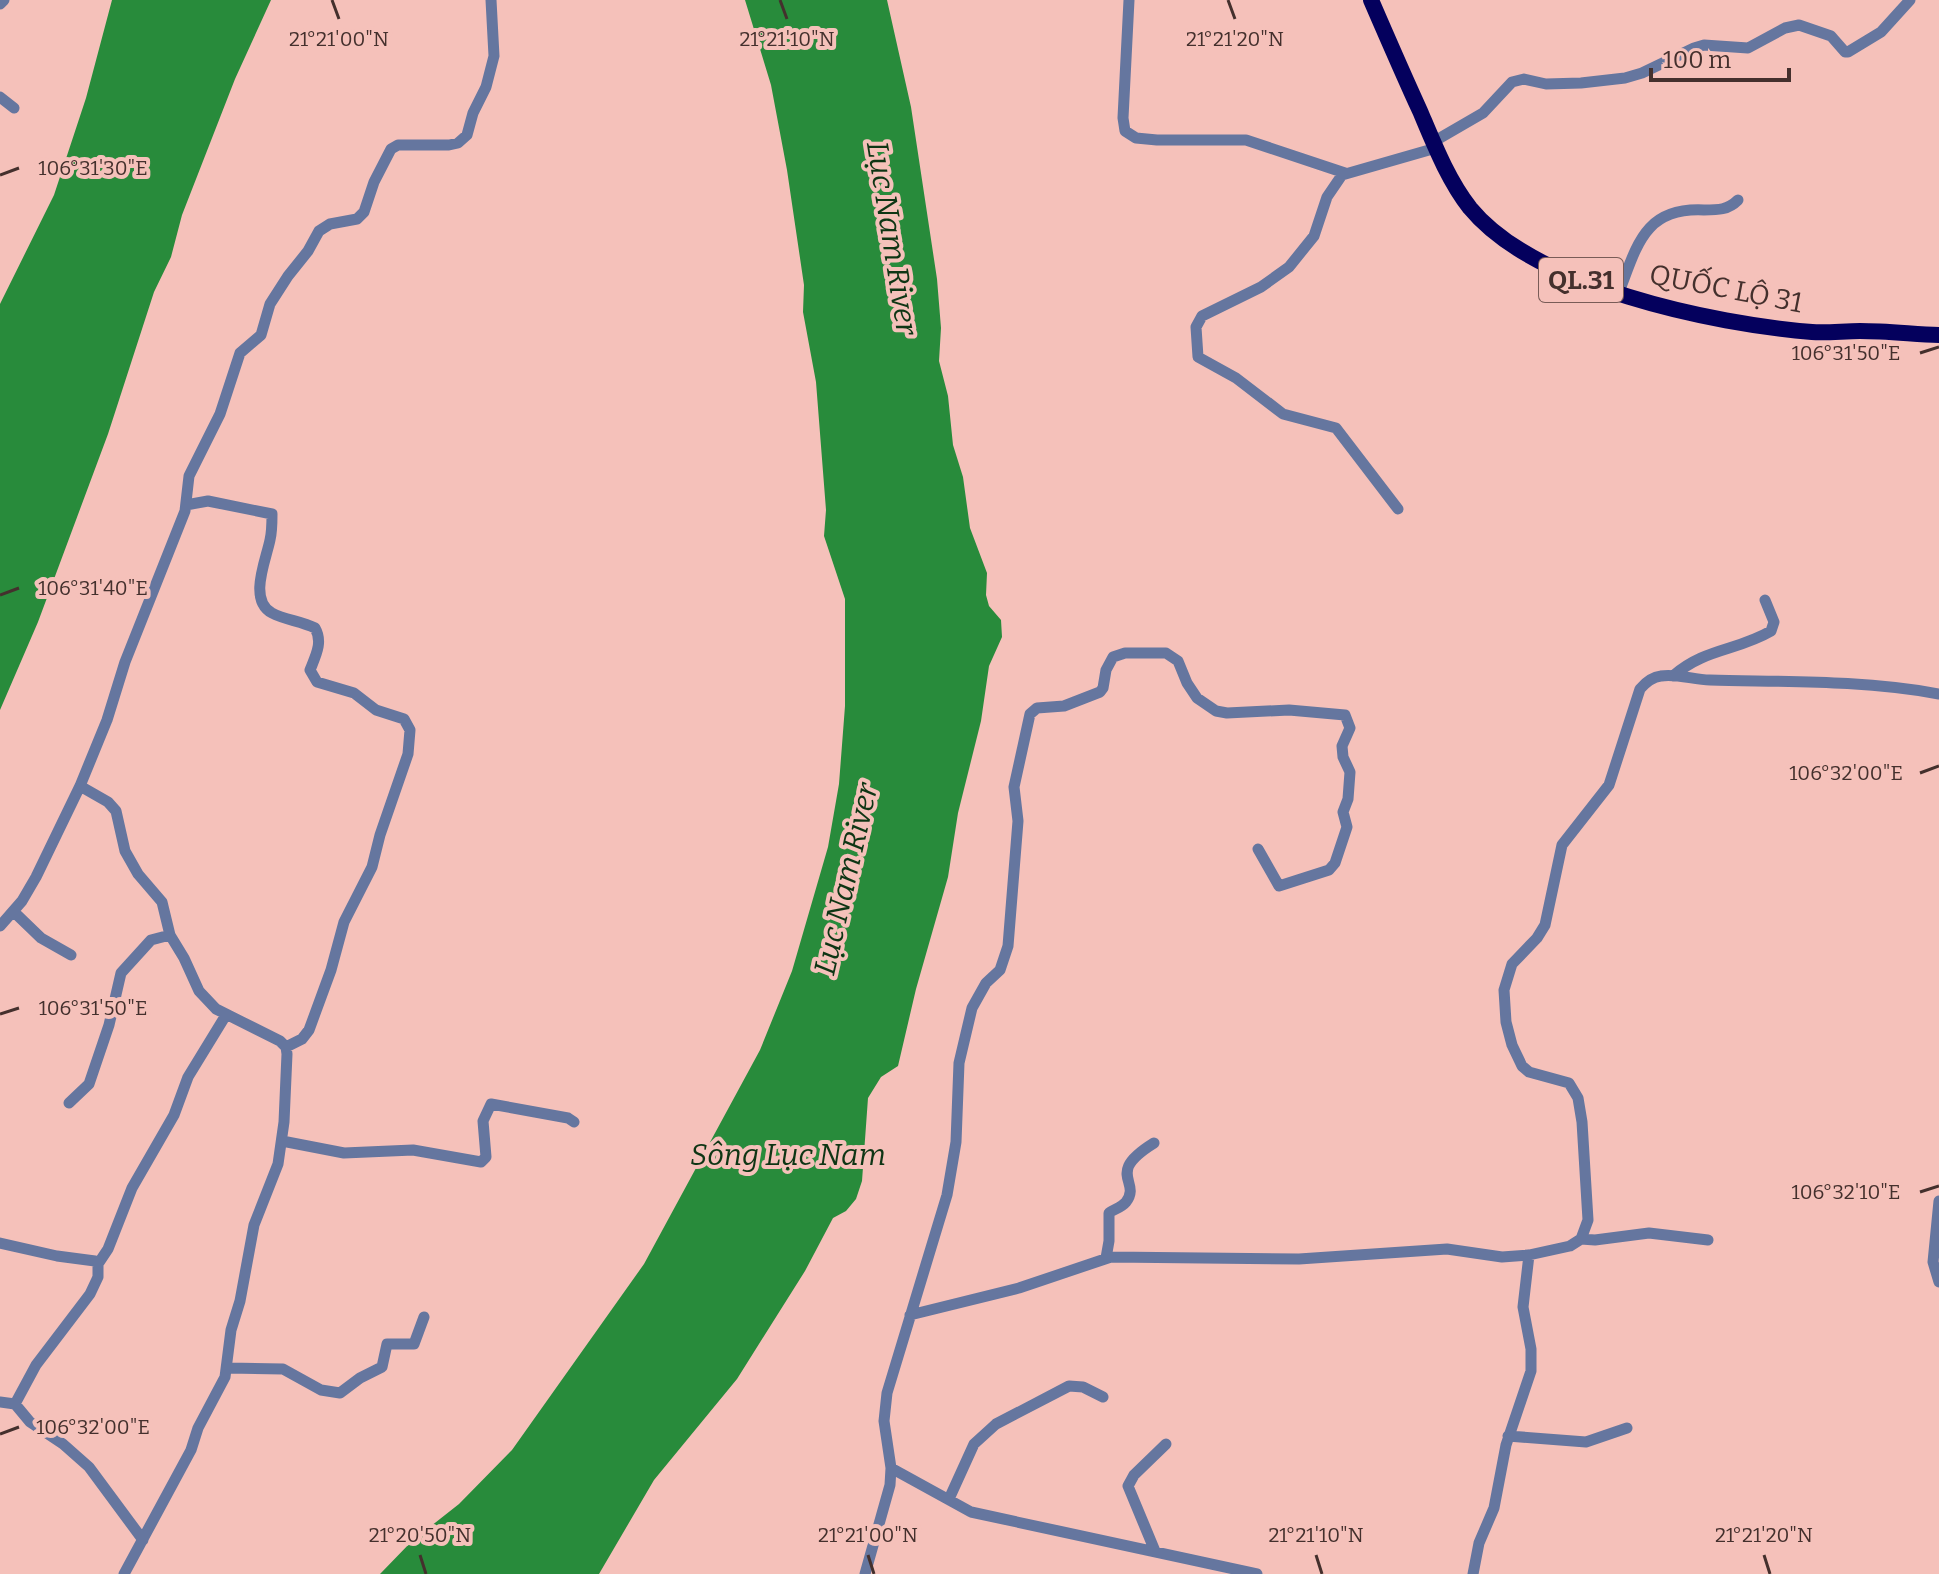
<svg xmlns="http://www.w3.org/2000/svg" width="1939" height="1574" font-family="Bitter,serif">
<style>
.water{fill:#288b3b}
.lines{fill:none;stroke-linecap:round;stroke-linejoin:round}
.minor{stroke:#65769f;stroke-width:11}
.highway{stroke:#04005d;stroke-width:16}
.ticks{fill:none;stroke:#44302d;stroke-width:3}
.labels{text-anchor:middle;stroke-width:8;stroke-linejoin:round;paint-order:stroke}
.shield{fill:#f5c1ba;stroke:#795c57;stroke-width:2}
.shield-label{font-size:26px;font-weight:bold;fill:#44302d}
.street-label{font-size:28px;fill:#44302d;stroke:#f5c1ba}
.water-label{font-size:30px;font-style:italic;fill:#0e3514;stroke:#f5c1ba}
.ticks-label{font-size:20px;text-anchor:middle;fill:#44302d;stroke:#f5c1ba;stroke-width:8;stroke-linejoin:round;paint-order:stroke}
</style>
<rect width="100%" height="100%" fill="#f5c1ba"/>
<path class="water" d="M112 0H271L235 79 182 215 171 257 154 292 108 434 38 622 0 710V304L54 195 86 98Z
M745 0H887L911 107 937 279 941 328 939 361 948 396 953 445 963 477 970 528 987 573 986 595 989 606 1001 620 1002 637 989 666 981 721 958 813 948 877 916 989 898 1066 881 1077 868 1098 862 1181 856 1199 846 1211 833 1218 805 1271 737 1379 654 1480 599 1574H380L412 1541 459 1504 512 1450 644 1264 760 1050 792 971 828 847 839 784 845 706V599L824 536 826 510 816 382 803 312 804 285 787 170 771 85Z"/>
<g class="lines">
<path class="minor" d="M1129 0 1123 118 1125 131 1136 138 1157 140H1246L1345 173
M0 4 4 0
M0 97 14 108
M1433 142 1483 113 1512 82 1524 79 1546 84 1581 83 1625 78 1642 73 1694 48 1704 45 1748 48 1785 28 1799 25 1831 36 1845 52H1848L1881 32 1910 0
M1619 292C1637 246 1644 207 1704 210 1718 210 1728 210 1738 200
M186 505 208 501 272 514C272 523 272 532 270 540 266 560 248 600 272 613 285 620 301 621 315 628 323 642 316 655 310 670L317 682 354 693 376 710 404 719 410 730 408 754 380 835 372 867 344 922 331 970 309 1030 302 1039 286 1047
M1398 509 1336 428 1283 414 1236 378 1198 357 1196 327 1202 316 1261 287 1289 267 1314 236 1327 197 1342 175 1436 148
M1673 676C1705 648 1737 651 1771 631L1774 622 1765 600
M80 786 108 802 116 811 125 851 138 874 162 902 170 935 184 958 199 991 216 1009 280 1041 286 1047 287 1054 284 1122 278 1164 254 1225 240 1301 231 1330 225 1377 198 1428 191 1450 124 1574
M13 911 41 938 71 955
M0 926 22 901 36 877 80 786 107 720 125 662 185 511 189 476 220 414 240 353 261 335 270 304 288 276 308 251 319 231 330 224 357 219 364 212 374 182 391 149 398 145H449L458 143 467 135 473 113 486 87 494 56 491 0
M69 1103 89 1084 109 1025 121 973 151 940 170 935
M282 1141 344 1153 413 1150 481 1162 486 1157 483 1121 491 1104 568 1118 574 1122
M1939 1201 1933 1262 1939 1282
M1581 1239 1595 1240 1649 1233 1708 1240
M0 1243 57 1256 95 1261 98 1264
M1106 1258 1109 1241V1213C1114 1209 1121 1208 1126 1202 1142 1181 1104 1174 1154 1143
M910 1315 1019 1288 1111 1257 1299 1259 1447 1249 1502 1257 1529 1255 1570 1246 1581 1239 1588 1220 1582 1122 1578 1098 1569 1083 1529 1072 1522 1066 1512 1045 1506 1022 1504 990 1512 964 1537 938 1545 925 1562 845 1609 785 1640 689C1646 682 1652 677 1661 676 1676 673 1694 680 1710 680 1787 682 1863 680 1939 694
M228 1368 283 1369 321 1390 340 1393 360 1378 382 1367 387 1344H414L424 1317
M0 1402 15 1404 30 1422 63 1444 89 1467 143 1540
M15 1404 36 1365 90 1294 98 1277V1264L108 1249 132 1188 174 1115 188 1077 226 1015
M1508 1436 1586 1442 1627 1428
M891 1468 971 1512 1257 1574
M949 1499 974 1444 996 1424 1069 1386 1083 1387 1103 1397
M1155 1551 1128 1486 1134 1475 1166 1444
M865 1574 890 1485 891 1468 884 1421 887 1393 947 1195 956 1142 959 1063 972 1008 986 983 1000 970 1008 946 1018 821 1014 787 1030 714 1037 708 1064 706 1100 692 1103 688 1106 670 1113 657 1125 653H1166L1178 661 1187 683 1197 698 1216 711 1227 713 1289 710 1345 715 1350 728 1342 746 1343 757 1350 772 1348 799 1343 812 1347 827 1335 863 1329 870 1279 886 1258 849
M1473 1574 1479 1543 1494 1508 1506 1445 1531 1371V1349L1523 1307 1529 1255"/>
<path class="highway" d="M1371 0C1387 37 1403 74 1420 111 1434 144 1448 180 1470 208 1535 287 1713 324 1812 332 1828 333 1844 331 1860 331 1886 331 1913 334 1939 335"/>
</g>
<path class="ticks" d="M332 0 339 19M780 0 787 19M1228 0 1235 19M0 175 19 168M1920 353 1939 347M0 595 19 588M1920 773 1939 766M0 1014 19 1008M1920 1192 1939 1186M0 1434 19 1427M420 1555 426 1574M868 1555 874 1574M1316 1555 1322 1574M1764 1555 1770 1574"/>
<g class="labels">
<rect class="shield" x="1539" y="258" width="84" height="44" rx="6"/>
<g class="shield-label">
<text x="1581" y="289">QL.31</text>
</g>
<g class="street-label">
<text transform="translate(1726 288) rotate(11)" y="10">QUỐC LỘ 31</text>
</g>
<g class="water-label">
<text transform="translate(892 238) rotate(81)" y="10">Lục Nam River</text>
<text transform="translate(846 879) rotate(-77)" y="10">Lục Nam River</text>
<text x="788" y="1165">Sông Lục Nam</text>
</g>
</g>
<g class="ticks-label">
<text x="339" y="46">21°21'00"N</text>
<text x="787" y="46">21°21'10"N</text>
<text x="1235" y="46">21°21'20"N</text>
<text x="93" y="175">106°31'30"E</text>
<text x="1846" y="360">106°31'50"E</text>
<text x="93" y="595">106°31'40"E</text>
<text x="1846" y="780">106°32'00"E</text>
<text x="93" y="1015">106°31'50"E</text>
<text x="1846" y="1199">106°32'10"E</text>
<text x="93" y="1434">106°32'00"E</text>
<text x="420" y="1542">21°20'50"N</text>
<text x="868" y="1542">21°21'00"N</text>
<text x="1316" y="1542">21°21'10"N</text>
<text x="1764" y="1542">21°21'20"N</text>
</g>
<path d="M1651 68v12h138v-12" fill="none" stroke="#44302d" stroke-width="4"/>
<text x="1663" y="68" font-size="24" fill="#44302d" stroke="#f5c1ba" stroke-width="6" paint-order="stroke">100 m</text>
</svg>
